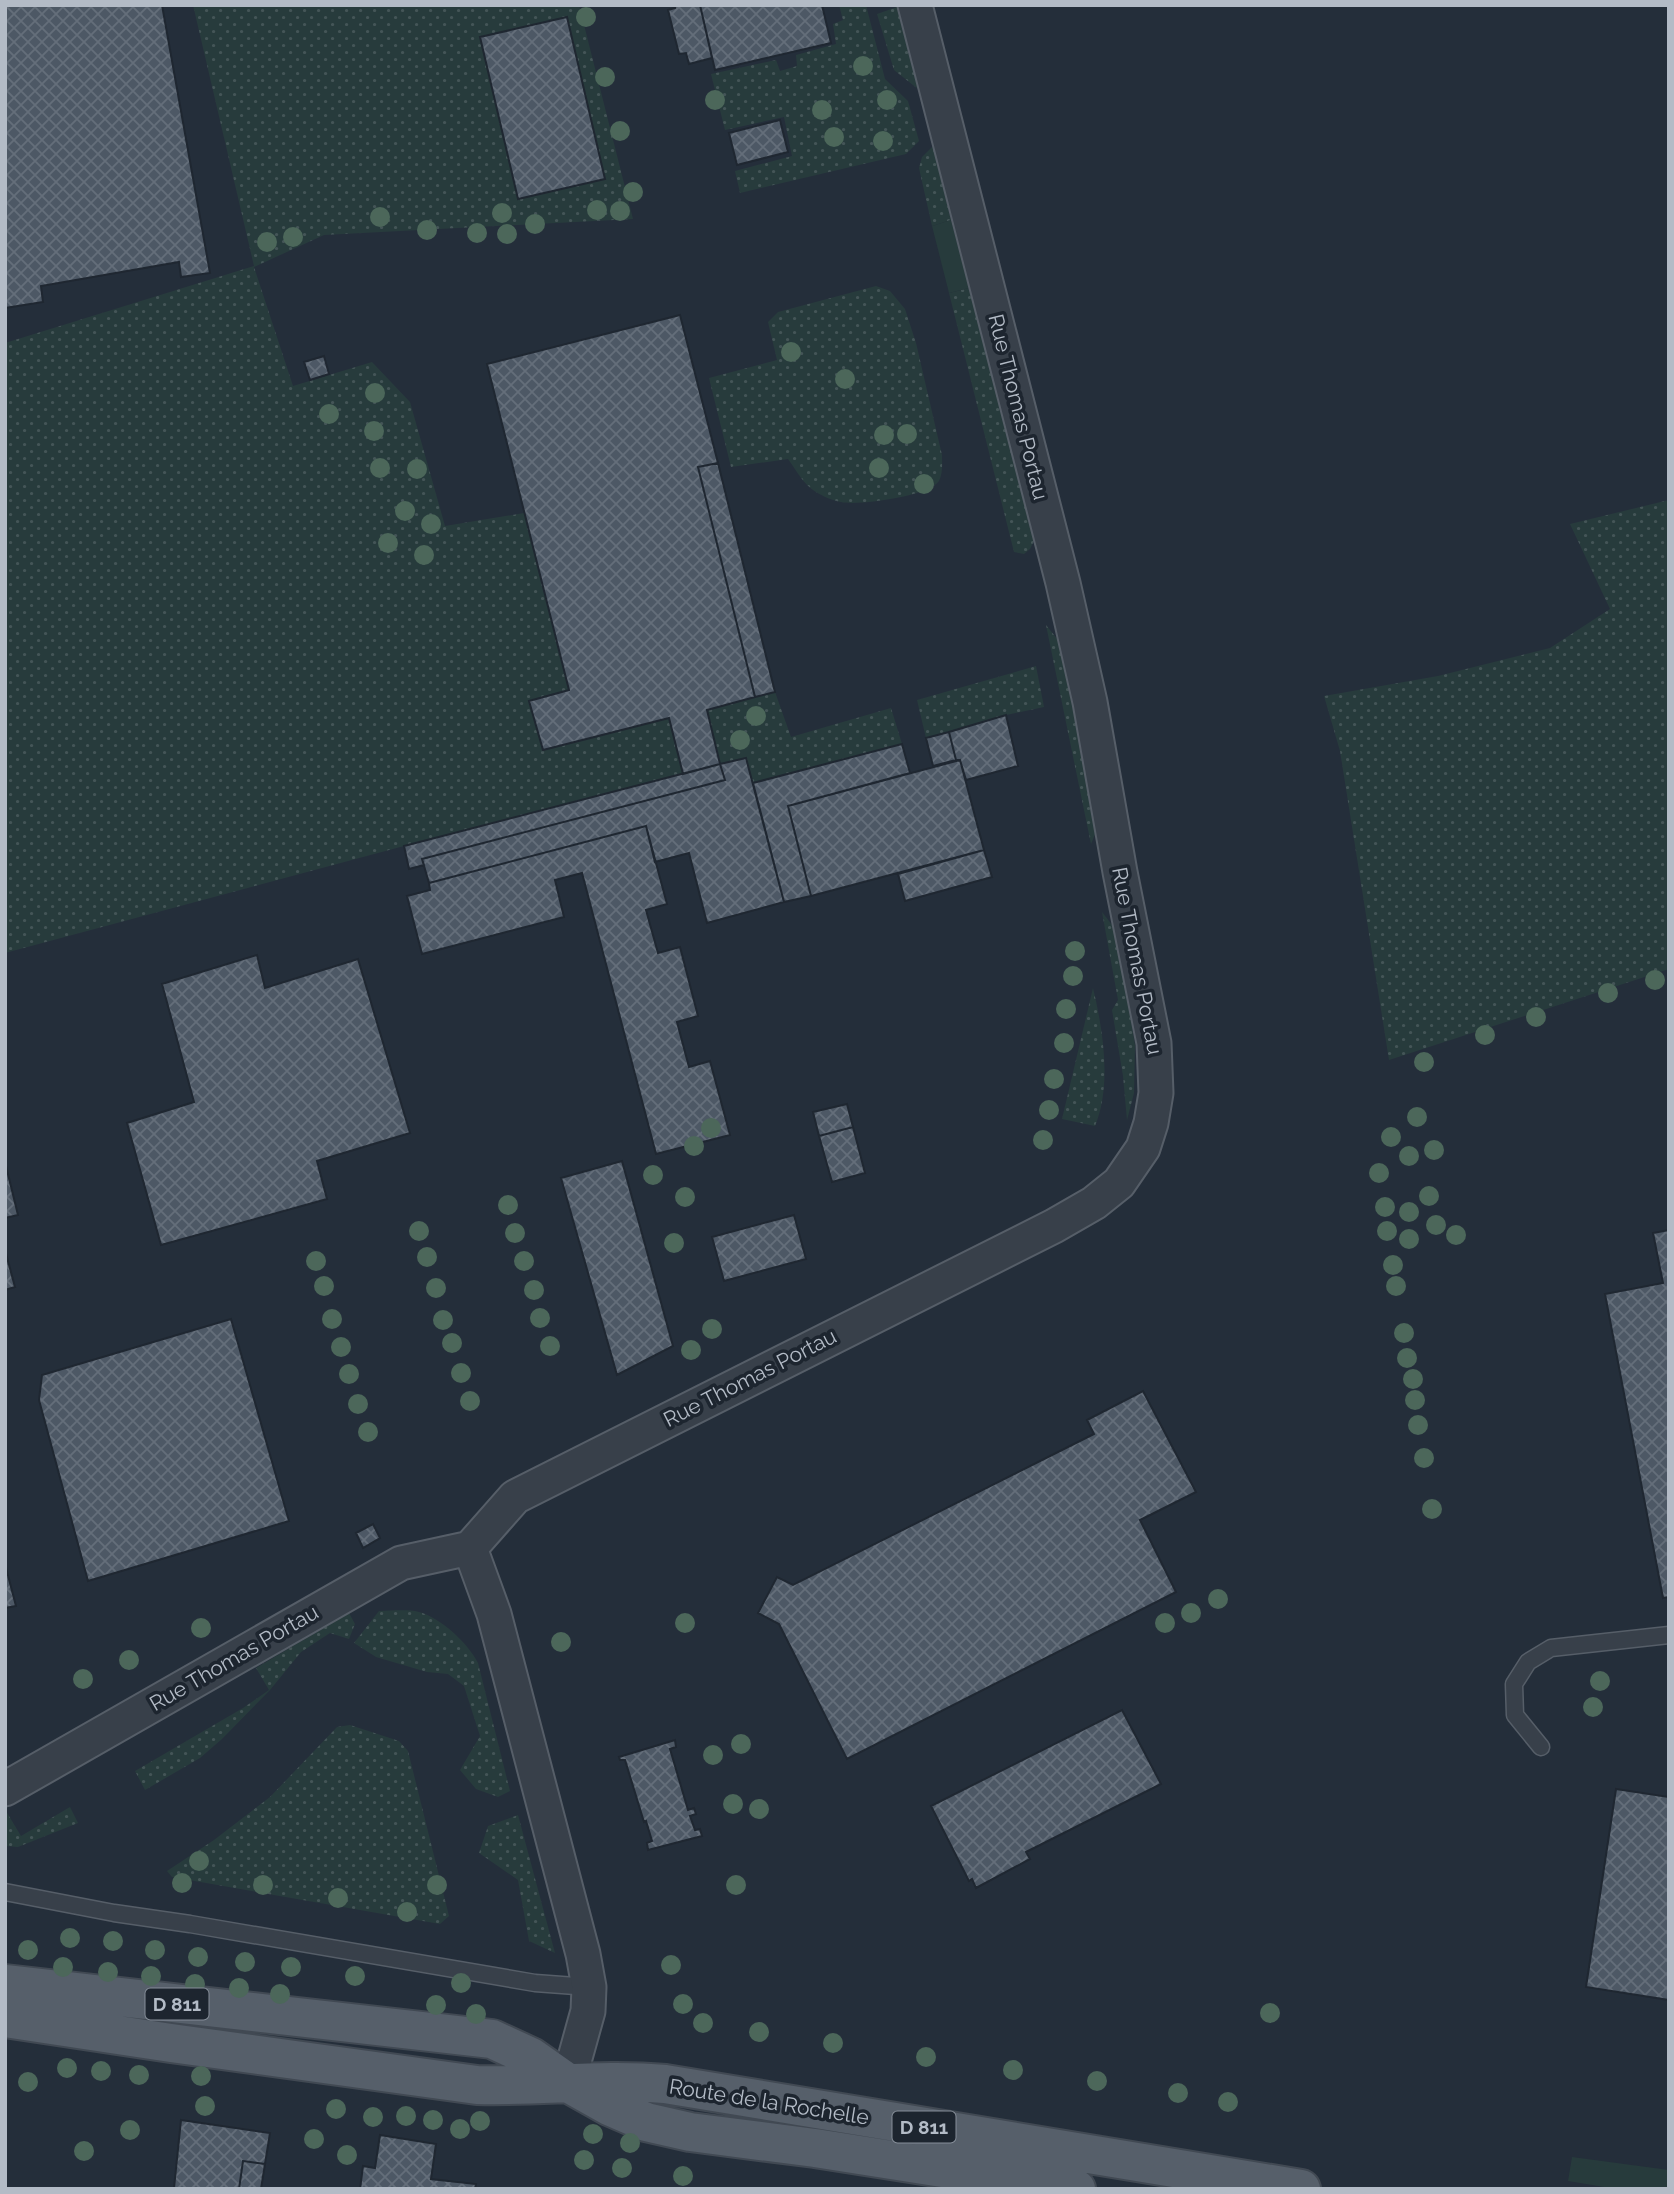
<svg xmlns="http://www.w3.org/2000/svg" width="1674" height="2194" font-family="Raleway,sans-serif">
<style>
.grass{fill:url(#grass-dots)}
.garden{fill:#273b3c}
.building{fill:url(#building-cross-hatch);stroke:#1f2731;stroke-width:2}
.lines{fill:none;stroke-linecap:round;stroke-linejoin:round}
.lane-casing{stroke:#565e68;stroke-width:19}
.street-casing{stroke:#565e68;stroke-width:37}
.primary-casing{stroke:#414953;stroke-width:42}
.lane{stroke:#38404a;stroke-width:16}
.street{stroke:#38404a;stroke-width:33}
.primary{stroke:#565f6a;stroke-width:38}
.tree{fill:#4c675a}
.labels{text-anchor:middle;stroke-width:7;stroke-linejoin:round;paint-order:stroke}
.shield{fill:#1d252f;stroke:#868e99;stroke-width:2}
.shield-label{font-size:19px;font-weight:bold;fill:#b3bbc6}
.street-label{font-size:21px;fill:#b3bbc6;stroke:#1d252f}
</style>
<defs>
<pattern id="grass-dots" width="8" height="8" patternUnits="userSpaceOnUse" patternTransform="scale(1.75)"><rect width="8" height="8" fill="#273b3c"/><path d="M2 2h.1M6 6h.1" fill="none" stroke="#445557" stroke-width="1.8" stroke-linecap="round"/></pattern>
<pattern id="building-cross-hatch" width="8" height="8" patternUnits="userSpaceOnUse" patternTransform="scale(1.75)"><rect width="8" height="8" fill="#4d5865"/><path d="M0 0l8 8M0 8l8-8" fill="none" stroke="#646e7a"/></pattern>
</defs>
<rect width="100%" height="100%" fill="#242e3a"/>
<path class="grass" d="M193 5H579L633 219 324 235 254 267 293 386 372 362 410 402 445 526 524 513 569 690 529 701 543 750 669 718 683 774 404 846 5 953V343L254 266Z
M839 5H866L885 79 908 101 919 141 906 154 740 193 735 171 792 156 784 117 725 130 711 74 776 60 780 71 797 66 796 55 836 44 833 24 843 20Z
M897 7 918 89 894 70 877 14Z
M933 146 951 220 932 226 919 168 922 157Z
M876 286 890 291 905 309 916 343 942 455C942 463 943 473 939 481 930 496 858 506 841 502 834 501 822 496 816 492 804 485 796 470 788 459L731 467 709 378 777 360 768 322 778 312Z
M969 288 1034 541 1030 549 1024 554 1014 552 949 293Z
M1669 500V969L1389 1060 1340 751 1324 696 1438 676 1550 648 1610 609 1570 524Z
M1046 625 1062 645 1095 820 1096 832 1091 844Z
M1036 666 1044 707 1006 715 926 738 917 700Z
M775 692 791 737 891 708 902 744 753 783 746 758 720 764 707 710Z
M1102 912 1116 930 1135 1045 1134 1093 1127 1120 1123 1076 1112 1010 1118 1000Z
M1093 988C1103 1030 1112 1085 1095 1126L1062 1119Z
M379 1611C391 1611 407 1609 419 1612 441 1618 468 1643 478 1663L510 1791 498 1797 476 1789 460 1770 480 1736 464 1686 448 1674 427 1672 376 1657 354 1643Z
M349 1613 355 1624 349 1639 330 1633 301 1652 270 1690 222 1739 200 1758 145 1790 135 1771 243 1708 269 1690 256 1668Z
M350 1725 399 1741 408 1751 449 1916 440 1924 172 1877 167 1871 214 1840 270 1797 337 1727Z
M70 1807 78 1823 18 1847 5 1846 6 1811 21 1836Z
M518 1815 555 1953 529 1941 518 1880 479 1853 488 1826Z"/>
<path class="garden" d="M951 220 969 288 949 293 932 226Z
M1572 2157 1669 2170V2189H1616L1568 2181Z"/>
<path class="building" d="M5 5H162L210 273 181 277 179 262 41 286 43 302 5 308Z
M675 5H700L712 58 689 64 686 53 679 54 668 10 675 8Z
M700 5H822L831 43 715 70Z
M567 17 605 179 518 199 480 37Z
M780 120 788 152 737 165 729 133Z
M680 315 718 463 698 467 755 697 707 710 720 764 683 774 669 718 543 750 529 701 569 690 487 364Z
M324 356 329 374 310 380 304 362Z
M718 463 775 692 755 697 698 467Z
M1006 715 1018 766 966 780 960 760H956L949 732Z
M949 732 956 760 933 766 926 738Z
M902 744 910 773 788 806 811 896 784 902 753 783Z
M746 758 784 902 707 923 689 853 655 862 646 826 429 883 422 859 725 780 720 764Z
M960 760 984 850 811 896 788 806Z
M720 764 725 780 422 859 424 865 409 869 404 846Z
M646 826 667 904 646 910 658 953 680 947 698 1016 677 1022 689 1067 710 1061 730 1135 656 1154 582 873 555 880 564 917 422 954 407 896 430 890 429 883Z
M984 850 992 877 905 901 898 874Z
M257 955 265 988 358 959 410 1133 317 1161 327 1199 161 1245 127 1123 194 1102 162 984Z
M847 1104 853 1127 819 1136 813 1112Z
M853 1127 865 1173 832 1182 819 1136Z
M622 1161 673 1346 617 1375 561 1178Z
M5 1162 18 1215 5 1218Z
M794 1215 806 1259 724 1281 712 1237Z
M1669 1230V1597L1663 1598 1605 1294 1663 1283 1653 1233Z
M5 1250 15 1287 5 1290Z
M231 1319 289 1521 88 1581 39 1400 42 1375Z
M1143 1391 1196 1492 1140 1520 1176 1592 847 1759 779 1624 758 1613 777 1577 793 1585 1094 1434 1087 1420Z
M373 1524 380 1538 363 1548 356 1533Z
M5 1564 16 1606 5 1608Z
M1122 1710 1161 1784 1026 1852 1030 1859 976 1888 972 1879 969 1881 931 1806Z
M675 1740 676 1747 670 1749 688 1810 694 1808 696 1814 690 1816 695 1830 700 1829 702 1836 648 1850 647 1843 652 1841 646 1821 644 1822 625 1760H620L619 1757Z
M1616 1789 1669 1797V2000L1586 1987Z
M181 2120 270 2133 265 2164 243 2161 239 2189 174 2188Z
M380 2135 436 2144 431 2179 476 2184 475 2189H360L363 2166 375 2168Z
M243 2161 265 2164 261 2189H239Z"/>
<g class="lines">
<defs>
<path id="lane" d="M1541 1747 1515 1715 1514 1684 1528 1662 1551 1648 1669 1635
M5 1892 114 1913 190 1924 535 1983 589 1987"/>
<path id="street" d="M470 1548 494 1614 583 1954 589 1987 588 2011 568 2083
M5 1789 401 1563 470 1548 515 1497 1054 1226 1094 1203 1119 1183 1143 1148 1151 1123 1156 1093 1154 1043 1120 872 1090 702 1063 583 915 5"/>
<path id="primary" d="M5 1984 492 2039 531 2057 568 2083 609 2106 646 2122 690 2132 815 2148 1076 2189
M5 2018 171 2043 477 2085C540 2087 603 2078 665 2084L1301 2189"/>
</defs>
<use href="#lane" class="lane-casing"/>
<use href="#street" class="street-casing"/>
<use href="#primary" class="primary-casing"/>
<use href="#lane" class="lane"/>
<use href="#street" class="street"/>
<use href="#primary" class="primary"/>
</g>
<g class="tree">
<circle cx="586" cy="17" r="10"/>
<circle cx="863" cy="66" r="10"/>
<circle cx="605" cy="77" r="10"/>
<circle cx="715" cy="100" r="10"/>
<circle cx="887" cy="100" r="10"/>
<circle cx="822" cy="110" r="10"/>
<circle cx="620" cy="131" r="10"/>
<circle cx="834" cy="137" r="10"/>
<circle cx="883" cy="141" r="10"/>
<circle cx="633" cy="192" r="10"/>
<circle cx="597" cy="210" r="10"/>
<circle cx="620" cy="211" r="10"/>
<circle cx="502" cy="213" r="10"/>
<circle cx="380" cy="217" r="10"/>
<circle cx="535" cy="224" r="10"/>
<circle cx="427" cy="230" r="10"/>
<circle cx="477" cy="233" r="10"/>
<circle cx="507" cy="234" r="10"/>
<circle cx="293" cy="237" r="10"/>
<circle cx="267" cy="242" r="10"/>
<circle cx="791" cy="352" r="10"/>
<circle cx="845" cy="379" r="10"/>
<circle cx="375" cy="393" r="10"/>
<circle cx="329" cy="414" r="10"/>
<circle cx="374" cy="431" r="10"/>
<circle cx="907" cy="434" r="10"/>
<circle cx="884" cy="435" r="10"/>
<circle cx="380" cy="468" r="10"/>
<circle cx="879" cy="468" r="10"/>
<circle cx="417" cy="469" r="10"/>
<circle cx="924" cy="484" r="10"/>
<circle cx="405" cy="511" r="10"/>
<circle cx="431" cy="524" r="10"/>
<circle cx="388" cy="543" r="10"/>
<circle cx="424" cy="555" r="10"/>
<circle cx="756" cy="716" r="10"/>
<circle cx="740" cy="740" r="10"/>
<circle cx="1075" cy="951" r="10"/>
<circle cx="1073" cy="976" r="10"/>
<circle cx="1655" cy="980" r="10"/>
<circle cx="1608" cy="993" r="10"/>
<circle cx="1066" cy="1009" r="10"/>
<circle cx="1536" cy="1017" r="10"/>
<circle cx="1485" cy="1035" r="10"/>
<circle cx="1064" cy="1043" r="10"/>
<circle cx="1424" cy="1062" r="10"/>
<circle cx="1054" cy="1079" r="10"/>
<circle cx="1049" cy="1110" r="10"/>
<circle cx="1417" cy="1117" r="10"/>
<circle cx="711" cy="1128" r="10"/>
<circle cx="1391" cy="1137" r="10"/>
<circle cx="1043" cy="1140" r="10"/>
<circle cx="694" cy="1146" r="10"/>
<circle cx="1434" cy="1150" r="10"/>
<circle cx="1409" cy="1156" r="10"/>
<circle cx="1379" cy="1173" r="10"/>
<circle cx="653" cy="1175" r="10"/>
<circle cx="1429" cy="1196" r="10"/>
<circle cx="685" cy="1197" r="10"/>
<circle cx="508" cy="1205" r="10"/>
<circle cx="1385" cy="1207" r="10"/>
<circle cx="1409" cy="1212" r="10"/>
<circle cx="1436" cy="1225" r="10"/>
<circle cx="419" cy="1231" r="10"/>
<circle cx="1387" cy="1231" r="10"/>
<circle cx="515" cy="1233" r="10"/>
<circle cx="1456" cy="1235" r="10"/>
<circle cx="1409" cy="1239" r="10"/>
<circle cx="674" cy="1243" r="10"/>
<circle cx="427" cy="1257" r="10"/>
<circle cx="316" cy="1261" r="10"/>
<circle cx="524" cy="1261" r="10"/>
<circle cx="1393" cy="1265" r="10"/>
<circle cx="324" cy="1286" r="10"/>
<circle cx="1396" cy="1286" r="10"/>
<circle cx="436" cy="1288" r="10"/>
<circle cx="534" cy="1290" r="10"/>
<circle cx="540" cy="1318" r="10"/>
<circle cx="332" cy="1319" r="10"/>
<circle cx="443" cy="1320" r="10"/>
<circle cx="712" cy="1329" r="10"/>
<circle cx="1404" cy="1333" r="10"/>
<circle cx="452" cy="1343" r="10"/>
<circle cx="550" cy="1346" r="10"/>
<circle cx="341" cy="1347" r="10"/>
<circle cx="691" cy="1350" r="10"/>
<circle cx="1407" cy="1358" r="10"/>
<circle cx="461" cy="1373" r="10"/>
<circle cx="349" cy="1374" r="10"/>
<circle cx="1413" cy="1379" r="10"/>
<circle cx="1415" cy="1400" r="10"/>
<circle cx="470" cy="1401" r="10"/>
<circle cx="358" cy="1404" r="10"/>
<circle cx="1418" cy="1425" r="10"/>
<circle cx="368" cy="1432" r="10"/>
<circle cx="1424" cy="1458" r="10"/>
<circle cx="1432" cy="1509" r="10"/>
<circle cx="1218" cy="1599" r="10"/>
<circle cx="1191" cy="1613" r="10"/>
<circle cx="685" cy="1623" r="10"/>
<circle cx="1165" cy="1623" r="10"/>
<circle cx="201" cy="1628" r="10"/>
<circle cx="561" cy="1642" r="10"/>
<circle cx="129" cy="1660" r="10"/>
<circle cx="83" cy="1679" r="10"/>
<circle cx="1600" cy="1681" r="10"/>
<circle cx="1593" cy="1707" r="10"/>
<circle cx="741" cy="1744" r="10"/>
<circle cx="713" cy="1755" r="10"/>
<circle cx="733" cy="1804" r="10"/>
<circle cx="759" cy="1809" r="10"/>
<circle cx="199" cy="1861" r="10"/>
<circle cx="182" cy="1883" r="10"/>
<circle cx="263" cy="1885" r="10"/>
<circle cx="437" cy="1885" r="10"/>
<circle cx="736" cy="1885" r="10"/>
<circle cx="338" cy="1898" r="10"/>
<circle cx="407" cy="1912" r="10"/>
<circle cx="70" cy="1938" r="10"/>
<circle cx="113" cy="1941" r="10"/>
<circle cx="28" cy="1950" r="10"/>
<circle cx="155" cy="1950" r="10"/>
<circle cx="198" cy="1957" r="10"/>
<circle cx="245" cy="1962" r="10"/>
<circle cx="671" cy="1965" r="10"/>
<circle cx="63" cy="1967" r="10"/>
<circle cx="291" cy="1967" r="10"/>
<circle cx="108" cy="1972" r="10"/>
<circle cx="151" cy="1976" r="10"/>
<circle cx="355" cy="1976" r="10"/>
<circle cx="461" cy="1983" r="10"/>
<circle cx="195" cy="1984" r="10"/>
<circle cx="239" cy="1988" r="10"/>
<circle cx="280" cy="1994" r="10"/>
<circle cx="683" cy="2004" r="10"/>
<circle cx="436" cy="2005" r="10"/>
<circle cx="1270" cy="2013" r="10"/>
<circle cx="476" cy="2014" r="10"/>
<circle cx="703" cy="2023" r="10"/>
<circle cx="759" cy="2032" r="10"/>
<circle cx="833" cy="2043" r="10"/>
<circle cx="926" cy="2057" r="10"/>
<circle cx="67" cy="2068" r="10"/>
<circle cx="1013" cy="2070" r="10"/>
<circle cx="101" cy="2071" r="10"/>
<circle cx="139" cy="2075" r="10"/>
<circle cx="201" cy="2076" r="10"/>
<circle cx="1097" cy="2081" r="10"/>
<circle cx="28" cy="2082" r="10"/>
<circle cx="1178" cy="2093" r="10"/>
<circle cx="1228" cy="2102" r="10"/>
<circle cx="205" cy="2106" r="10"/>
<circle cx="336" cy="2109" r="10"/>
<circle cx="406" cy="2116" r="10"/>
<circle cx="373" cy="2117" r="10"/>
<circle cx="433" cy="2120" r="10"/>
<circle cx="480" cy="2121" r="10"/>
<circle cx="460" cy="2129" r="10"/>
<circle cx="130" cy="2130" r="10"/>
<circle cx="593" cy="2134" r="10"/>
<circle cx="314" cy="2139" r="10"/>
<circle cx="630" cy="2143" r="10"/>
<circle cx="84" cy="2151" r="10"/>
<circle cx="347" cy="2155" r="10"/>
<circle cx="584" cy="2160" r="10"/>
<circle cx="622" cy="2168" r="10"/>
<circle cx="683" cy="2176" r="10"/>
</g>
<g class="labels">
<g class="shield">
<rect x="145.5" y="1988.5" width="63" height="31" rx="5"/>
<rect x="892.5" y="2111.5" width="63" height="31" rx="5"/>
</g>
<g class="shield-label">
<text x="177" y="2011">D 811</text>
<text x="924" y="2134">D 811</text>
</g>
<g class="street-label">
<text transform="translate(1018 407) rotate(76)" y="7">Rue Thomas Portau</text>
<text transform="translate(1137 961) rotate(79)" y="7">Rue Thomas Portau</text>
<text transform="translate(750 1378) rotate(-27)" y="7">Rue Thomas Portau</text>
<text transform="translate(234 1658) rotate(-30)" y="7">Rue Thomas Portau</text>
<text transform="translate(769 2102) rotate(9)" y="7">Route de la Rochelle</text>
</g>
</g>
<rect width="1674" height="2194" fill="none" stroke="#b3bbc6" stroke-width="14"/>
</svg>
